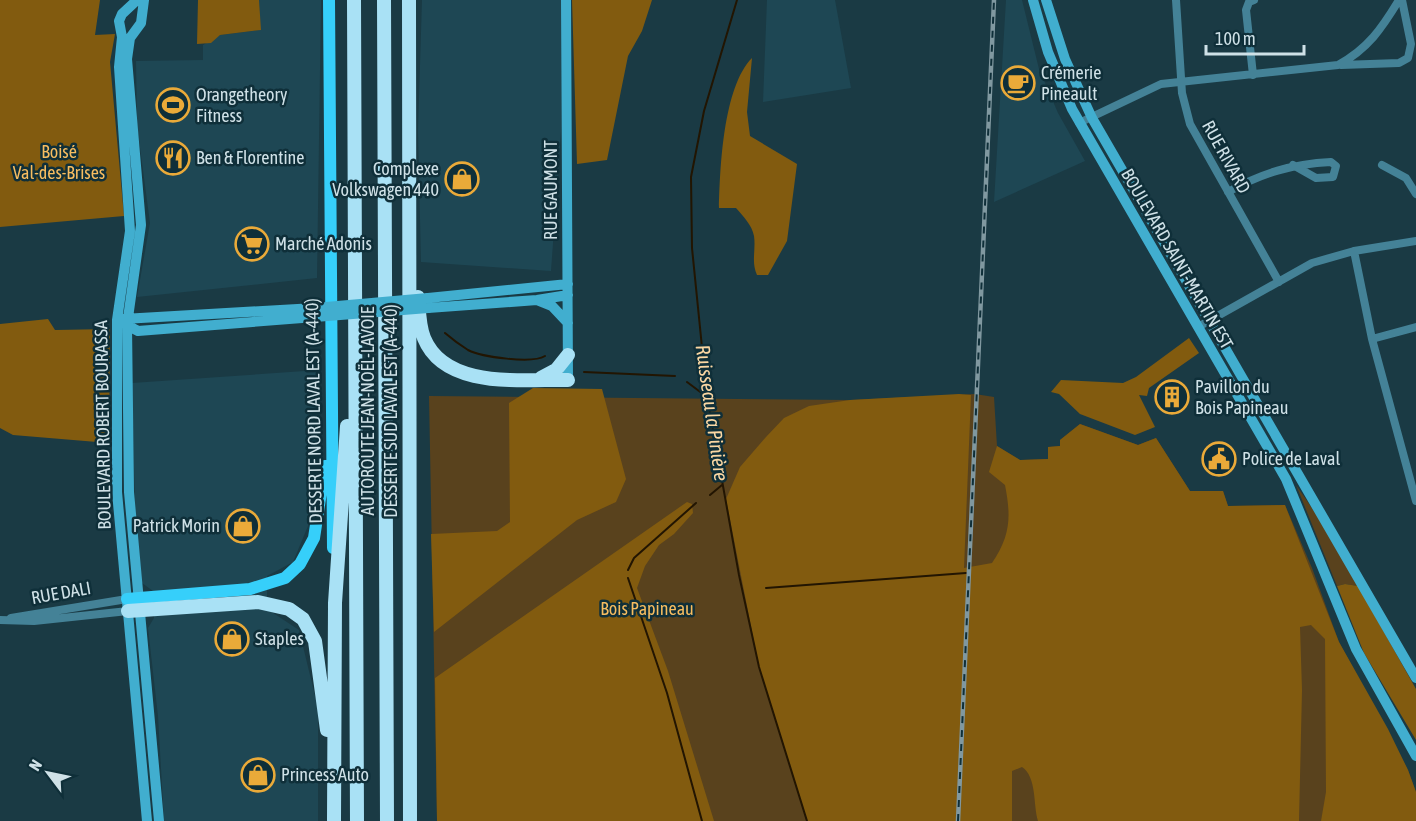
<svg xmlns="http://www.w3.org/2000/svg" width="1416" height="821" font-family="'Asap Condensed',sans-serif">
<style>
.built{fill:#1e4754}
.green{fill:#59421d}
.forest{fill:#825b0f}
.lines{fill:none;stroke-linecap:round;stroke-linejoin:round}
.stream{stroke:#221502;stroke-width:2}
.street{stroke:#448297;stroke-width:8}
.secondary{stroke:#41aecf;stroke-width:10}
.primary{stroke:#36cffa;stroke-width:12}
.highway{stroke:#a9e1f5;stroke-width:14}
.rail-casing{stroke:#8098a0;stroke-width:4.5}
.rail{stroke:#0f2f39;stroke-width:2;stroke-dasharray:7;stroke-linecap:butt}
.secondary-bridge{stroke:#41aecf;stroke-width:10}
.labels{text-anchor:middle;stroke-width:5;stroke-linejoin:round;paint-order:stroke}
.poi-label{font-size:18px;fill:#cfe1e7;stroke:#0f2f39;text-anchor:start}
.park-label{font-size:18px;fill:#f7bd60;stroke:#0f2f39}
.street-label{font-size:18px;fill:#cfe1e7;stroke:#0f2f39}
.water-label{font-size:20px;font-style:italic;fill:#fad7a3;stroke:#0f2f39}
</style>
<rect width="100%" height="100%" fill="#1a3a44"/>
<path class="built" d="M259 0H321L317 278 137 297 150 223 137 125 136 61 203 60V45L220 35 260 30Z
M422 0H561V132L551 271 421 262 418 131Z
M767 0H835L851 88 763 102Z
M1006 0H1022L1039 69 1058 113 1085 161 994 202Z
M319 370 316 446 308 526 293 562 267 576V609L299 630 318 708V821H164L158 716 148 628 154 618 153 591 142 583 135 509 132 383Z"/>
<path class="green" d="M975 394 994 397 997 446 1020 460 1048 459V447L1060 446V440L1080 424 1138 445 1156 438 1190 491H1223L1228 506 1285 505 1312 568 1339 642 1408 770 1416 792V821H437L429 396 850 400Z
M1296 485 1319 518 1358 586 1345 584 1337 586Z"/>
<path class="forest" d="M0 0H100L95 35 115 34 110 62 124 216 0 227Z
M198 0H259L261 30 220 35 211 43 197 44Z
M572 0H652L642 31 628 56 607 160 577 164Z
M752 58 747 112 750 136 797 164 787 241 768 275H757C751 262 756 250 754 236 752 225 743 216 736 208H719C720 169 723 87 752 58Z
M48 319 55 330 110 329 109 443 13 435 0 428V324Z
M1189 338 1199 353 1149 388 1147 396 1139 395 1155 427 1135 435 1080 414 1059 394 1051 392 1061 380 1123 383 1136 377Z
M533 388 602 389 626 479 616 502 577 520 434 632 431 534 497 531 510 522 509 403Z
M959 394 971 395 964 568 992 563C1011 535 1011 516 1005 485L989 472 997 446 1020 460 1048 459V447L1060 446V440L1080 424 1138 445 1156 438 1190 491H1223L1228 506 1285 505 1339 642 1388 729 1408 770 1416 792V821H1321L1326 792 1325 639 1311 625 1300 627 1302 690 1299 821H1038C1033 805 1037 777 1022 767L1012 771V821H807L759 667 726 499 740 467 766 437 784 418 809 406 850 400Z
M687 502 692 504 693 513 674 534 659 545 645 566 637 588 668 671 714 821H437L435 678Z
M1345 584 1358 586 1416 689V740L1364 653 1337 586Z"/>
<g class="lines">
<path class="stream" d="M737 0 704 111 691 177 692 248 707 397 739 575 759 667 807 821
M445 333C452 339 460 345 468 350 482 357 532 364 545 356
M584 372 675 376
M687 382 707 397
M710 495 722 485
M628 570 634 558 696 503
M628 578 667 693 702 821
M766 588 966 573"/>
<path class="street" d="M1176 0 1182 93 1190 124 1279 282
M1341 65 1399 63 1408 58 1411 44 1402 0
M1253 75 1246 10 1249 2 1254 0
M1079 123 1161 84 1338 65C1368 49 1382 28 1399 0
M1382 165 1406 178 1416 194
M1228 192C1262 173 1292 164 1331 162L1336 166 1333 177 1316 178 1293 165
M1354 251 1372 339 1416 501
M1198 327 1312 263 1354 251 1416 241
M1372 339 1416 327
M11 618 127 599
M0 620 34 621 128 611"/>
<path class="secondary" d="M137 0 122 14 119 21 122 37 119 67 130 231 117 320V492L147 821
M144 0 141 23 130 38 127 59 141 225 127 325 129 492 159 821
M566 0 568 380
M1033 0 1048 52 1072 109 1286 479 1356 649 1416 756
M1046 0 1065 59 1092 118 1416 678
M428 298 568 284
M537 300 552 306 568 323
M428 308 537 300 568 295
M123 319 315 308
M123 323 138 331 315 317"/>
<path class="primary" d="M329 0 333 548
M127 599 250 589 285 578 300 564 314 538 325 466"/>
<path class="highway" d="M354 0 357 821
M384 0 387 821
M409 0 410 821
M418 297C419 311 419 326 424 338 445 390 523 379 568 380
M541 378 556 370 568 355
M128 611 258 602 289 609 303 619 315 641 327 730
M334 821 335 603 347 426"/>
<defs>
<path id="rail" d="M958 821 994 0"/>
</defs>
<use href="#rail" class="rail-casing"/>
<use href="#rail" class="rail"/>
<path class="secondary-bridge" d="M315 308 428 298
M315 317 428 308"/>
</g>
<defs>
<symbol id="cafe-ring" viewBox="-11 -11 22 22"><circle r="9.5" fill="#0f2f39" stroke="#eaaa39" stroke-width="1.5"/><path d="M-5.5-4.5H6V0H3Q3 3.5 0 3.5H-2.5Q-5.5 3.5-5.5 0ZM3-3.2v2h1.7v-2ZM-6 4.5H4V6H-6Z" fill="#eaaa39"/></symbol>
<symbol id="stadium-ring" viewBox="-11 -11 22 22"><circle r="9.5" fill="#0f2f39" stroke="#eaaa39" stroke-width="1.5"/><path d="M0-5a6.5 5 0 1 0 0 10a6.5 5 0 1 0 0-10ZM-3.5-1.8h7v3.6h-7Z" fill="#eaaa39"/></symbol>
<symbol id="restaurant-ring" viewBox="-11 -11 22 22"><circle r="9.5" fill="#0f2f39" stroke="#eaaa39" stroke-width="1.5"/><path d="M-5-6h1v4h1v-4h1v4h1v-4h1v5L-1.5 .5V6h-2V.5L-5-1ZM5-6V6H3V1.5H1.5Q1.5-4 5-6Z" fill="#eaaa39"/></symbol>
<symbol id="shop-ring" viewBox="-11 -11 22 22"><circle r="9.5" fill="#0f2f39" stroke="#eaaa39" stroke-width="1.5"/><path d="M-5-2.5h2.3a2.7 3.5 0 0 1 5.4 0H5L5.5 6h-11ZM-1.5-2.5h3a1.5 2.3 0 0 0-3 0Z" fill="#eaaa39"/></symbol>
<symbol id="supermarket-ring" viewBox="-11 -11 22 22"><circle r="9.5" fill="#0f2f39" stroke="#eaaa39" stroke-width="1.5"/><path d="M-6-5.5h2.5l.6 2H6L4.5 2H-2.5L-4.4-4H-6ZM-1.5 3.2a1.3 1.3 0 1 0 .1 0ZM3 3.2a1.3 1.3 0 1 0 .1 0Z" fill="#eaaa39"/></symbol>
<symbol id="building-ring" viewBox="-11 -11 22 22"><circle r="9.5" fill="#0f2f39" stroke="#eaaa39" stroke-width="1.5"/><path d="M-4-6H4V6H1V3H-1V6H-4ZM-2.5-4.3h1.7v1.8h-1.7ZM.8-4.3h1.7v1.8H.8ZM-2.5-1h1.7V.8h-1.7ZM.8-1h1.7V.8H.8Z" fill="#eaaa39"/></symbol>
<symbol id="civic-ring" viewBox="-11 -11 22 22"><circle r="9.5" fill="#0f2f39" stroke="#eaaa39" stroke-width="1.5"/><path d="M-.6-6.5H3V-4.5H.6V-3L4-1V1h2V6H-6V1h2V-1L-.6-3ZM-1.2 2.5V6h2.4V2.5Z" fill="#eaaa39"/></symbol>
</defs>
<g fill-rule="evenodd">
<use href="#cafe-ring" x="999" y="64" width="38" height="38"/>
<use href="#stadium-ring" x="154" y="86" width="38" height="38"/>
<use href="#restaurant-ring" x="154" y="139" width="38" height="38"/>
<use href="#shop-ring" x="443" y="160" width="38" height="38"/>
<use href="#supermarket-ring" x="233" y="225" width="38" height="38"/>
<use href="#building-ring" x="1153" y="378" width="38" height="38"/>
<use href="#civic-ring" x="1200" y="440" width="38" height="38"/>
<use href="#shop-ring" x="224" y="507" width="38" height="38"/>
<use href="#shop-ring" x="213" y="620" width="38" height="38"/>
<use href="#shop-ring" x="239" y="756" width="38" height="38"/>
</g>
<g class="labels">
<g class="poi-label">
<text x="1041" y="79">Crémerie<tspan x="1041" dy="21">Pineault</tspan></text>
<text x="196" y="101">Orangetheory<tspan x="196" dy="21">Fitness</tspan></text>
<text x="196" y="164">Ben &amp; Florentine</text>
<text x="439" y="175" text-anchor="end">Complexe<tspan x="439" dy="21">Volkswagen 440</tspan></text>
<text x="275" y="250">Marché Adonis</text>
<text x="1195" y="393">Pavillon du<tspan x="1195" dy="21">Bois Papineau</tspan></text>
<text x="1242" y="465">Police de Laval</text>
<text x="220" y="532" text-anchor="end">Patrick Morin</text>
<text x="255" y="645">Staples</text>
<text x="281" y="781">Princess Auto</text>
</g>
<g class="park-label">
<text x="59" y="158">Boisé<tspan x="59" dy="21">Val-des-Brises</tspan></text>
<text x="647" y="615">Bois Papineau</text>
</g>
<g class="street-label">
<text transform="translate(1226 157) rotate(61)" y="6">RUE RIVARD</text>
<text transform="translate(551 190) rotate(-90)" y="6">RUE GAUMONT</text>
<text transform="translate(1177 259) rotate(60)" y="6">BOULEVARD SAINT-MARTIN EST</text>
<text transform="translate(314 411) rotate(-91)" y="6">DESSERTE NORD LAVAL EST (A-440)</text>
<text transform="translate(368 411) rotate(-90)" y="6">AUTOROUTE JEAN-NOËL-LAVOIE</text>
<text transform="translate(391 411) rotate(-90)" y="6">DESSERTE SUD LAVAL EST (A-440)</text>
<text transform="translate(103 425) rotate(-91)" y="6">BOULEVARD ROBERT BOURASSA</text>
<text transform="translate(61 593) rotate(-10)" y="6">RUE DALI</text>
</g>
<g class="water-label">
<text transform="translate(712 413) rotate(82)" y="7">Ruisseau la Pinière</text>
</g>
</g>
<g transform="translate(48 773) rotate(302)" stroke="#0f2f39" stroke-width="4.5" paint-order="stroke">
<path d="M0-4.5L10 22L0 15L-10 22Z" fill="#cfe1e7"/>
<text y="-9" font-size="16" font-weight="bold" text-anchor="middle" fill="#cfe1e7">N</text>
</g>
<path d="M1206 45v9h98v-9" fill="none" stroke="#cfe1e7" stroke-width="3"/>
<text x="1215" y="45" font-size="18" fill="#cfe1e7" stroke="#0f2f39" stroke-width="4.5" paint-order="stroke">100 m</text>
</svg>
